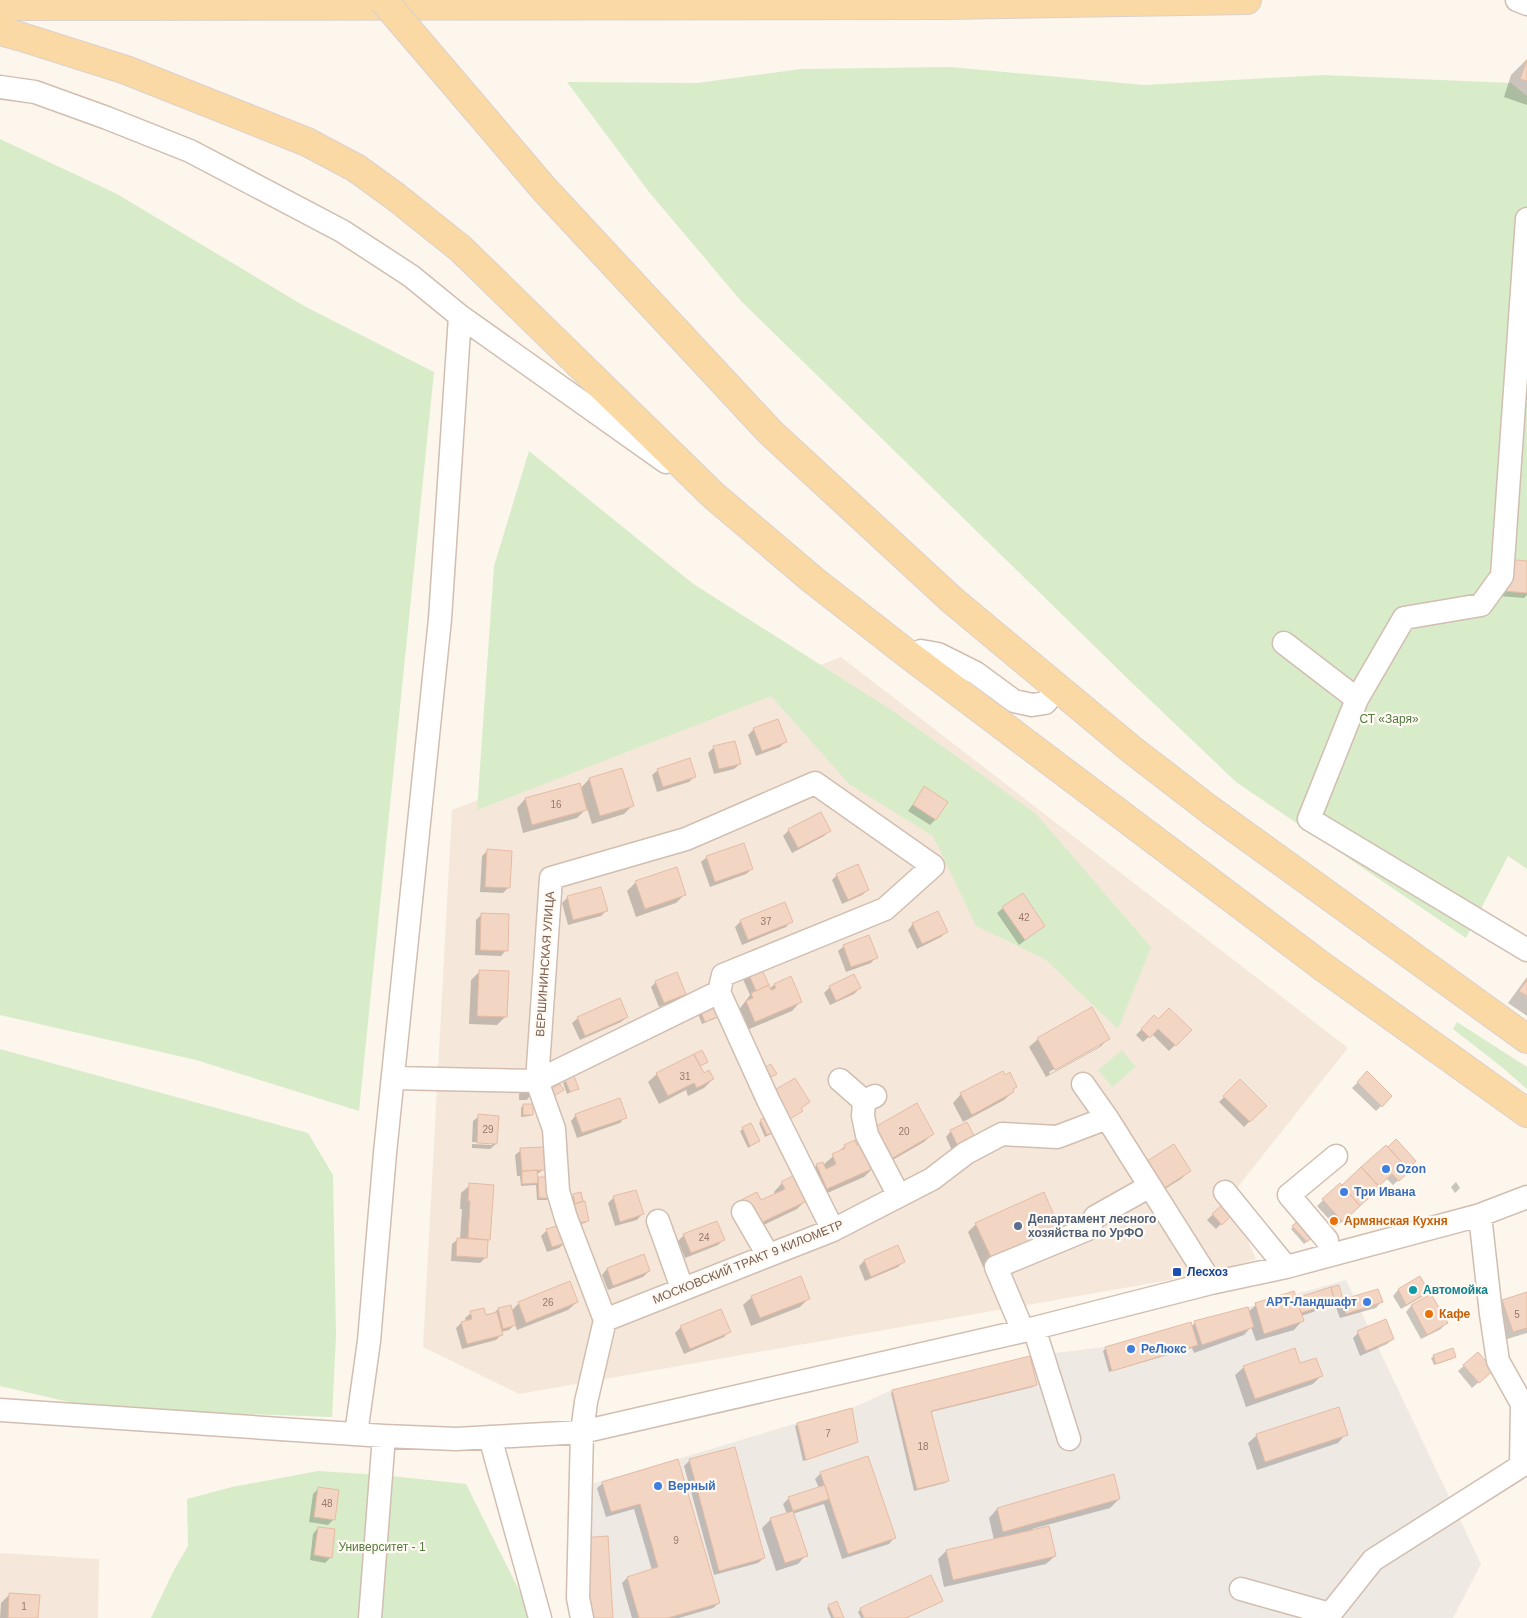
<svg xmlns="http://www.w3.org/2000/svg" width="1527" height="1618" font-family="Arial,sans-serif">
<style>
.residential{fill:#f5e8da}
.industrial{fill:#efe9e4}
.green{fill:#d8ecc9}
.shadow{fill:#0003;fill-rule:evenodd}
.building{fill:#f3d5c3;stroke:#e6bba3}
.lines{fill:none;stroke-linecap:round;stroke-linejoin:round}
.minor-casing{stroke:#d1beb0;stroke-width:25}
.major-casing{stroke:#dad1cd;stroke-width:30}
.minor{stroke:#fff;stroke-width:22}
.major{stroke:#fbd9a5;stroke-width:28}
.major-bridge-casing{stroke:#dad1cd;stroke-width:30;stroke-linecap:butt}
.major-bridge{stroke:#fbd9a5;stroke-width:28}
.shop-dot{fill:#3f7fe0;stroke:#fffaf3;stroke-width:2}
.food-dot{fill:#e8710a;stroke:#fffaf3;stroke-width:2}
.service-dot{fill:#5c6f8a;stroke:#fffaf3;stroke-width:2}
.transit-dot{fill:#1a4fb4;stroke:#fffaf3;stroke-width:2}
.culture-dot{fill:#0f9aa8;stroke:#fffaf3;stroke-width:2}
.labels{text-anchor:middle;stroke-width:4.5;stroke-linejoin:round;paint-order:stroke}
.number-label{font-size:10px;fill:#987a6a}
.park-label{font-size:12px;fill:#537a41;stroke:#fffaf3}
.street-label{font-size:12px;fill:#7a5c4d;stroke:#fffaf3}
.shop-label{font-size:12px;font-weight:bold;fill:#366cbe;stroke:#fffaf3;text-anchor:start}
.service-label{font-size:12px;font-weight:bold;fill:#4e5e75;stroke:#fffaf3;text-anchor:start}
.food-label{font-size:12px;font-weight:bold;fill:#c56008;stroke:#fffaf3;text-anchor:start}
.transit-label{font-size:12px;font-weight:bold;fill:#164399;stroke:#fffaf3;text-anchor:start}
.culture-label{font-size:12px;font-weight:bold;fill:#0d838f;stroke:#fffaf3;text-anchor:start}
</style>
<rect width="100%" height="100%" fill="#fdf6ec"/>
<path class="residential" d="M841 657 1348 1048 1229 1198 1256 1259 1215 1272 519 1394 423 1347 452 810Z
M0 1553 99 1559 98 1618H0Z"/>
<path class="industrial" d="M1346 1280 1481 1564 1453 1618H588L584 1486 678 1459 797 1423 852 1408 892 1390 1030 1356 1105 1347Z"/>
<path class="green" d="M950 67 1144 85 1323 75 1511 83 1527 96V869L1508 856 1466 938 1236 782 1128 679 741 301 649 192 567 82 697 83 801 69Z
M0 139 117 194 306 307 434 372 359 1111 196 1060 0 1015Z
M529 451 692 583 896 713 1036 814 1151 947 1118 1029 1045 959 976 926 933 836 849 784 771 696 477 810 494 566Z
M1457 1022 1527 1067V1089L1503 1068 1453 1029Z
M0 1049 308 1133 333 1175 336 1336 332 1417 99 1409 0 1386Z
M1122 1050 1136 1067 1112 1087 1098 1070Z
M318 1471 382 1475 466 1484 533 1618H151L174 1570 188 1546 187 1499 232 1487Z"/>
<path class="shadow" d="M1527 59V105L1504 97 1511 75Z
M1527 562V595L1524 598 1499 596Z
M754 729 785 742 780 747 756 756 748 735Z
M714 747 740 764 734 769 714 774 708 753Z
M658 770 695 776 689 782 657 792 652 775Z
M589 779 632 806 624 814 592 824 587 808 577 818 523 833 517 808 525 799 579 785 580 789Z
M925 788 935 820 930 825 908 811Z
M820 814 829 831 824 836 792 853 783 836 789 830Z
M488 850 508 888 503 893 480 892 482 856Z
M707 857 752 869 746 874 710 887 701 862Z
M837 875 868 890 862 895 842 904 832 880Z
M636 882 685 894 676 903 636 917 627 891Z
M601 889 606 911 601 916 568 925 562 903 567 898Z
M1003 908 1044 926 1019 945 997 913Z
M482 914 506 950 501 956 475 955 476 920Z
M741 921H791L786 927 742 945 735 927Z
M913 924 946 932 941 937 917 949 908 930Z
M844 946 876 957 871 963 846 972 838 951Z
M480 971 506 1016 497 1025 469 1024 471 980Z
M748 971 769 989 774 985 790 978 800 1002 792 1011 747 1030 738 1011 750 995 742 977Z
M1527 977V1016L1508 1003Z
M656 982 684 994 679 999 659 1007 651 987Z
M830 987 860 988 854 994 830 1005 824 993Z
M716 1004 719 1017 702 1024 698 1014Z
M627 1017 621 1022 580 1040 572 1023 578 1018Z
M1154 1017 1158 1020 1190 1030 1169 1051 1152 1034 1143 1042 1136 1035Z
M1109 1038 1100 1047 1046 1077 1029 1047 1038 1039ZM1100 1043V1046L1050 1074 1049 1072Z
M699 1066 703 1074 713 1079 704 1088 688 1096 686 1090 659 1104 648 1082 657 1074Z
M1367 1073 1391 1096 1376 1111 1352 1088Z
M1004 1077 1013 1092 1004 1100 963 1122 953 1103 961 1094Z
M566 1081 577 1089 567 1094 563 1083Z
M1240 1081 1265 1106 1244 1127 1219 1102Z
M521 1091H529V1097L527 1100H519V1094Z
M523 1105 532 1114 530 1116 521 1117V1108Z
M917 1105 933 1133 924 1142 882 1166Z
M576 1115 625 1117 620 1123 577 1138 571 1121Z
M479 1116 496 1144 490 1149 472 1148V1144L492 1145V1143L472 1142 473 1121Z
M761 1121 773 1133 765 1137 759 1123Z
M967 1124 954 1155 946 1137 951 1131Z
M751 1125 759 1141 748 1148 740 1131Z
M1396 1141 1406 1169 1403 1176 1393 1185 1386 1178 1377 1186 1373 1193 1336 1227 1317 1206 1339 1185 1341 1187 1386 1147 1388 1149Z
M1174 1145 1190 1170 1181 1179 1152 1197Z
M845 1146 873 1168 864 1177 818 1197 808 1174 817 1165H823Z
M521 1150 544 1169 536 1175 537 1179 548 1178 549 1197 547 1200H537L536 1185 521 1186 520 1176H517L515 1155Z
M1456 1182 1460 1188 1455 1193 1451 1187Z
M782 1183 806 1200 797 1209 745 1234 733 1209 742 1201 761 1202 775 1195 774 1192Z
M470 1185 489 1239 486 1242 485 1258 480 1263 451 1261 452 1244 458 1239H460L462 1209H460L461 1193Z
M1387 1188 1389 1190 1382 1196 1381 1194Z
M635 1191 642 1214 637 1220 615 1226 608 1203 613 1198Z
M580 1194 588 1220 585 1223 576 1225 571 1198Z
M1226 1202 1234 1211 1216 1229 1207 1220Z
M1302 1219 1315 1234 1304 1244 1291 1229Z
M976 1224 1050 1237 983 1267 968 1232Z
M547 1230 565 1243 559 1248 547 1252 541 1236Z
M684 1235 723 1240 718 1245 685 1258 678 1241Z
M864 1261 903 1262 898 1267 865 1281 859 1266Z
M607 1269 649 1271 643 1277 608 1290 602 1275Z
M1420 1278 1428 1291 1422 1297 1401 1309 1393 1296 1398 1290Z
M1330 1289 1342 1301 1332 1304 1328 1307 1301 1316 1302 1321 1294 1330 1256 1341 1251 1327 1244 1335 1194 1353 1192 1348 1109 1372 1103 1351 1106 1348 1191 1327 1195 1323 1248 1312 1256 1305 1296 1301Z
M1527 1293V1333L1504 1340 1494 1310 1503 1301Z
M1431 1295 1446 1323 1441 1329 1421 1339 1406 1312 1411 1306Z
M752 1297 808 1299 800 1307 751 1326 743 1305Z
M1342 1301 1381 1302 1376 1308 1340 1318 1336 1307Z
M577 1302 568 1310 517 1330 515 1324 509 1330 501 1332 502 1334 496 1340 462 1349 456 1328 461 1323 466 1322 465 1318 471 1313 485 1317 493 1314 498 1309 511 1311 519 1303Z
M720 1310 729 1331 724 1337 684 1354 675 1333 681 1327Z
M1358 1333 1393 1339 1387 1344 1360 1356 1353 1338Z
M1478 1353 1487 1375 1472 1388 1458 1371Z
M1434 1356H1455L1452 1359 1434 1365 1431 1358Z
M1300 1365 1321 1376 1313 1384 1246 1407 1235 1375 1244 1367Z
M1035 1385 1033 1387 931 1412 947 1481 945 1483 914 1491 891 1393 893 1391Z
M798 1424 857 1442 854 1444 803 1461 795 1426Z
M1346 1434 1338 1443 1257 1470 1248 1443 1257 1435Z
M690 1460 764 1558 758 1563 714 1575 684 1466Z
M677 1461 719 1603 713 1608 679 1618H632L622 1583 627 1578 652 1570 634 1509 606 1517 597 1488 603 1483Z
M821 1473 894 1538 889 1544 842 1559 824 1504 792 1514 806 1555 798 1564 776 1571 762 1528 770 1520 787 1514 783 1504 789 1498 819 1488 815 1479Z
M1113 1476 1119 1499 1110 1508 1032 1529 1055 1556 1046 1564 944 1587 938 1559 946 1551 994 1540 989 1518 997 1509Z
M319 1488 334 1519 328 1525 309 1522 313 1494Z
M318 1528 331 1557 325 1563 310 1560 313 1534Z
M931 1576 942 1600 939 1603 907 1618H861L858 1612 860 1610Z
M10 1594 37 1618H0L1 1603Z
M829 1606 842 1618H831L827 1608Z"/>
<path class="building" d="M1527 60V81L1520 79Z
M1506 559 1527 561V593L1504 591Z
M778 719 787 742 762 751 753 728Z
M735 741 741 764 719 769 713 746Z
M690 758 696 777 663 787 657 769Z
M622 768 634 806 600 816 589 778Z
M580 783 587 810 532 825 525 798Z
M924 786 948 802 936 820 913 805Z
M821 812 831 831 798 848 788 829Z
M744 843 753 869 715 882 706 856Z
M487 849 512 851 510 888 485 887Z
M858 864 869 890 848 900 836 874Z
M677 867 686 895 645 909 635 881Z
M601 887 608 911 573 920 567 896Z
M1023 893 1045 926 1025 940 1002 907Z
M785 902 793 922 748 940 740 920Z
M938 911 948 932 922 944 912 923Z
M481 913 509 914 508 951 480 950Z
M869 935 878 958 851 967 843 945Z
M760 965 769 985 756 991 747 970Z
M479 970 509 971 507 1017 477 1016Z
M677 972 686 994 664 1003 655 981Z
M854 974 861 988 836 1001 829 986Z
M791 976 802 1002 755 1022 746 1001 753 998 751 993 769 985 771 990 776 988 774 984Z
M1527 980V996L1519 991Z
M620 998 628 1017 585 1036 577 1017Z
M717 1003 722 1015 705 1022 700 1010Z
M1092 1007 1110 1039 1055 1070 1037 1038Z
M1169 1008 1192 1030 1176 1046 1158 1029 1150 1038 1141 1029 1154 1015 1158 1019Z
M702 1050 708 1062 700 1066 694 1054Z
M694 1054 704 1073 709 1070 714 1079 697 1088 694 1083 668 1096 656 1073Z
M771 1064 777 1074 765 1080 760 1070Z
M1003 1071 1005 1075 1010 1072 1017 1087 1013 1089 1014 1092 972 1115 960 1093Z
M1367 1071 1392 1096 1382 1107 1357 1082Z
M574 1076 579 1089 570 1092 565 1079Z
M795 1078 810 1102 801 1108 803 1111 790 1119 773 1091Z
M1240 1079 1267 1106 1250 1122 1223 1096Z
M560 1084 564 1090 554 1096 550 1089Z
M620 1098 627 1118 582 1133 575 1114Z
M917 1103 934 1134 891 1159 873 1128Z
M523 1104H533V1115H523Z
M478 1114 499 1116 497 1144 477 1143Z
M769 1115 776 1130 767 1135 760 1120Z
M967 1122 977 1142 960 1150 950 1130Z
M751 1123 760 1141 750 1146 742 1127Z
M1396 1139 1416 1161 1408 1169 1388 1147Z
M855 1140 857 1145 863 1142 874 1168 827 1189 816 1164 823 1162 826 1169 836 1164 832 1154 845 1148 844 1145Z
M1174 1144 1191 1171 1161 1190 1144 1163Z
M1386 1145 1410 1171 1399 1181 1392 1174 1379 1186 1361 1167Z
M544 1147 545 1170 522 1171 520 1148Z
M1361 1167 1380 1188 1360 1206 1342 1185Z
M537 1170 538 1183 522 1184V1171Z
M795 1175 807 1201 754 1226 741 1200 757 1192 761 1200 785 1189 781 1182Z
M538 1177H549L551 1198H539Z
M469 1183 494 1185 490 1240 468 1238 470 1201H468Z
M1340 1183 1360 1206 1343 1222 1322 1199Z
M636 1190 644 1214 620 1222 613 1196Z
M581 1192 583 1201 575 1204 573 1194Z
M1044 1192 1060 1229 992 1259 975 1223Z
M585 1201 589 1221 578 1223 573 1204Z
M1226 1201 1236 1211 1222 1225 1212 1214Z
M1302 1217 1316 1234 1307 1242 1292 1226Z
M717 1221 725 1240 691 1253 683 1234Z
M561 1225 566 1243 552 1247 546 1229Z
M457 1238 488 1240 487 1258 456 1256Z
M898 1245 905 1262 871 1277 864 1260Z
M644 1254 650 1271 613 1286 607 1268Z
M801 1276 810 1299 760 1318 751 1296Z
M1420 1276 1429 1292 1406 1305 1398 1289Z
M570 1281 578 1302 526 1323 518 1302Z
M1339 1285 1343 1300 1335 1302 1331 1287Z
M1331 1287 1335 1302 1301 1313 1296 1298Z
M1378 1289 1383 1302 1346 1314 1341 1300Z
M1294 1291 1304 1321 1264 1334 1255 1303Z
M1527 1292V1328L1513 1332 1502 1300Z
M1431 1294 1448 1323 1427 1335 1411 1305Z
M511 1305 516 1325 503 1329 498 1308Z
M1248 1307 1254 1327 1202 1345 1194 1321Z
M484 1308 486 1315 497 1312 503 1335 467 1344 461 1322 472 1319 470 1311Z
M721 1309 731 1332 690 1349 680 1326Z
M1386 1319 1394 1339 1366 1351 1357 1331Z
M1191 1322 1198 1345 1112 1371 1105 1347Z
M1295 1348 1300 1363 1316 1358 1323 1376 1255 1399 1243 1366Z
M1453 1348 1456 1357 1436 1364 1433 1355Z
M1478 1352 1494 1370 1479 1383 1463 1365Z
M1030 1356 1037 1385 931 1411 949 1481 917 1489 892 1390Z
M1339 1407 1348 1435 1265 1462 1256 1434Z
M852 1408 858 1442 806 1460 797 1423Z
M735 1447 765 1558 719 1571 689 1459Z
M868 1456 896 1538 848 1554 820 1472Z
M678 1459 720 1603 668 1618H639L627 1577 658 1567 640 1504 611 1512 602 1482Z
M1114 1474 1120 1499 1003 1532 997 1508Z
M825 1485 829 1499 793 1511 788 1497Z
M318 1487 339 1490 335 1520 314 1517Z
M793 1511 808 1556 785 1563 770 1518Z
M1049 1526 1056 1556 953 1580 946 1550Z
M318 1527 335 1529 332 1558 314 1555Z
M608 1536 613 1618H586L581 1538Z
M931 1575 943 1601 906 1618H864L860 1608Z
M9 1593 40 1595 38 1618H8Z
M837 1601 844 1618H834L828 1605Z"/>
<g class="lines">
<defs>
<path id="minor" d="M1517 0 1527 4
M0 87 35 92 107 118 190 151 342 231 411 276 460 316 666 462
M1527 219 1502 576 1481 605 1404 618 1357 699 1309 819 1527 950
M1284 643 1357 699
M909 655 921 651 938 654 976 673 1014 701 1032 705 1045 703 1058 688
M719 992 768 1100 833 1230
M393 1078 537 1081 719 992 723 975 885 909 933 866 815 783 686 839 551 878 537 1081 554 1129 558 1191 566 1218 605 1320 586 1402 582 1432 578 1598 582 1618
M840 1080 864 1101
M1083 1084 1107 1118 1211 1283
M875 1096 864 1101 863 1116 867 1135 899 1196
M1225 1192 1286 1267
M743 1212 768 1255
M658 1221 682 1288
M1327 1240 1289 1195 1336 1156
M605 1320 833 1230 932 1179 966 1153 1002 1134 1057 1137 1107 1118
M1034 1328 1069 1439
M1023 1331 996 1267 1088 1229 1095 1217 1150 1186
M0 1410 384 1436 456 1439 582 1432 1023 1331 1211 1283 1286 1267 1480 1215 1527 1197
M356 1434 369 1341 385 1153 440 619 460 316
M490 1437 540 1618
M1241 1589 1330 1614 1373 1560 1521 1466 1522 1404 1498 1361 1491 1314 1480 1215
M370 1618 384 1436"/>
<path id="major" d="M0 6 945 5 1247 0
M0 31 22 37 126 70 307 142 356 168 396 197 461 249 714 496 813 580 909 655 1323 967 1527 1113
M470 102 545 190 770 432 952 600 1131 749 1210 810 1527 1039"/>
</defs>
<use href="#minor" class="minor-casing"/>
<use href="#major" class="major-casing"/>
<use href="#minor" class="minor"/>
<use href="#major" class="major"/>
<defs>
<path id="major-bridge" d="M383 0 470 102"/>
</defs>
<use href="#major-bridge" class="major-bridge-casing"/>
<use href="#major-bridge" class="major-bridge"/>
</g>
<g class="shop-dot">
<circle cx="1386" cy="1169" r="5"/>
<circle cx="1344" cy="1192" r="5"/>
<circle cx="1367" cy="1302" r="5"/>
<circle cx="1131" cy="1349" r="5"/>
<circle cx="658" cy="1486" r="5"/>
</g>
<g class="food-dot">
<circle cx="1334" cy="1221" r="5"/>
<circle cx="1429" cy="1314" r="5"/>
</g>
<circle class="service-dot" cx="1018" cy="1226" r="5"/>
<rect class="transit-dot" x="1172" y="1267" width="10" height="10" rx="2.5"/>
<circle class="culture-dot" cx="1413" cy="1290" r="5"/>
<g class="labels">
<g class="number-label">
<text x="556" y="808">16</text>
<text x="1024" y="921">42</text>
<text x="766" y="925">37</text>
<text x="685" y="1080">31</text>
<text x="488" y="1133">29</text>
<text x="904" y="1135">20</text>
<text x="704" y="1241">24</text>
<text x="548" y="1306">26</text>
<text x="1517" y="1318">5</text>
<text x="828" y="1437">7</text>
<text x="923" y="1450">18</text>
<text x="327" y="1507">48</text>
<text x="676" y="1544">9</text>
<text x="24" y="1610">1</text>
</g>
<g class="park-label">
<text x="1389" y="723">СТ «Заря»</text>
<text x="382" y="1551">Университет - 1</text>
</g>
<g class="street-label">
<text transform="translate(545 964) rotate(-86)" y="4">ВЕРШИНИНСКАЯ УЛИЦА</text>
<text transform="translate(748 1262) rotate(-22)" y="4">МОСКОВСКИЙ ТРАКТ 9 КИЛОМЕТР</text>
</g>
<g class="shop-label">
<text x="1396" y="1173">Ozon</text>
<text x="1354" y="1196">Три Ивана</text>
<text x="1357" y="1306" text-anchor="end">АРТ-Ландшафт</text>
<text x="1141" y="1353">РеЛюкс</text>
<text x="668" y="1490">Верный</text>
</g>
<g class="service-label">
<text x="1028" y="1223">Департамент лесного<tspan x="1028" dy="14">хозяйства по УрФО</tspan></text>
</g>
<g class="food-label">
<text x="1344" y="1225">Армянская Кухня</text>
<text x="1439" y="1318">Кафе</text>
</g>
<g class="transit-label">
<text x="1187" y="1276">Лесхоз</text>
</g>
<g class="culture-label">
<text x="1423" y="1294">Автомойка</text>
</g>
</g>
</svg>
